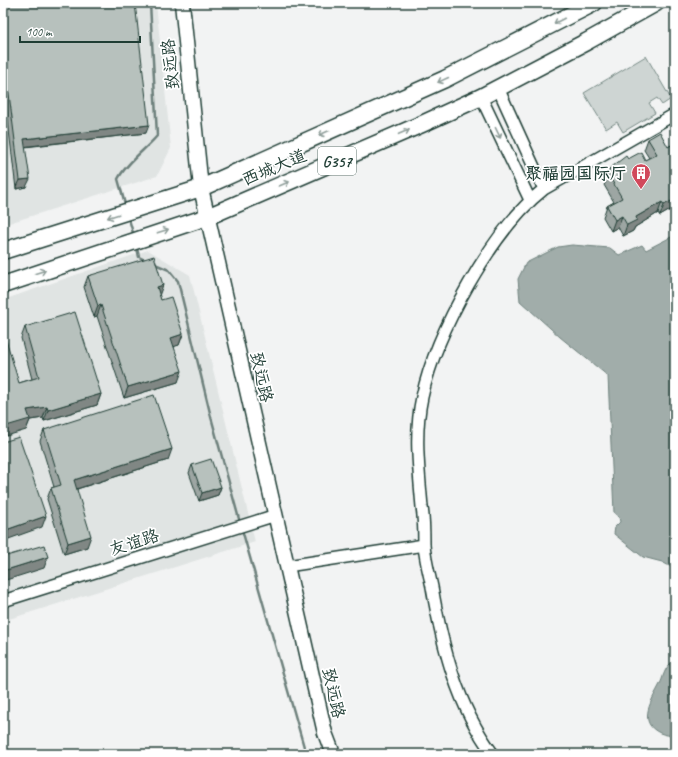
<svg xmlns="http://www.w3.org/2000/svg" width="678" height="757" font-family="Caveat,'LXGW WenKai TC',sans-serif">
<style>
.built{fill:#e0e4e3}
.green{fill:#ced5d3;stroke:#768984}
.water{fill:#a1adaa;stroke:#6d807b}
.lines{fill:none;stroke-linecap:round;stroke-linejoin:round}
.stream{stroke:#6d807b;stroke-width:2.5}
.minor-casing{stroke:#1f3d34;stroke-width:14}
.major-casing{stroke:#1f3d34;stroke-width:17}
.highway-casing{stroke:#1f3d34;stroke-width:19}
.minor{stroke:#fff;stroke-width:11}
.major{stroke:#fff;stroke-width:14}
.highway{stroke:#fff;stroke-width:16}
.wall{fill:#9da6a3;stroke:#1f3d34}
.shaded-wall{fill:#808784;stroke:#1f3d34}
.building{fill:#b7c1bd;stroke:#1f3d34}
.oneway{stroke:#8f9e9a}
.labels{text-anchor:middle;stroke-width:3.5;stroke-linejoin:round;paint-order:stroke}
.shield{fill:#fff;stroke:#627771;stroke-width:1}
.shield-label{font-size:16px;font-weight:bold;fill:#1f3d34}
.street-label{font-size:17px;fill:#1f3d34;stroke:#fff}
.poi-label{font-size:17px;font-weight:bold;fill:#1f3d34;stroke:#fff;text-anchor:end}
</style>
<rect width="100%" height="100%" fill="#f2f3f3"/>
<filter id="ink" filterUnits="userSpaceOnUse"><feTurbulence type="fractalNoise" baseFrequency=".025" numOctaves="2"/><feDisplacementMap in="SourceGraphic" scale="8" xChannelSelector="R" yChannelSelector="G"/><feConvolveMatrix kernelMatrix="1 2 1 2 8 2 1 2 1" color-interpolation-filters="sRGB"/></filter>
<g filter="url(#ink)">
<path class="built" d="M3 3H156L171 148 157 176 3 225Z
M148 250 190 275 255 542 3 621V300Z"/>
<path class="green" d="M646 56 671 99 662 105 657 98 649 103 655 113 623 132 617 122 606 129 584 93Z"/>
<path class="water" d="M675 235V569L662 562 643 557 614 534 615 527 620 522 619 517 614 513 608 376 560 337 520 301 518 279 526 263 558 247 572 245 610 248 619 255 642 245 646 250Z
M675 660V735C670 736 665 735 660 733 638 723 650 703 658 688 665 676 662 669 675 660Z"/>
<g class="lines">
<path class="stream" d="M125 204 118 179C127 162 145 150 157 136L150 3
M129 219 133 233
M137 248 139 257 145 260
M155 264 169 270 178 281 211 417 239 519
M243 533 306 754"/>
<defs>
<path id="minor" d="M498 88 544 189
M481 97 530 200
M287 566 424 545
M3 601 276 515
M493 754C457 706 442 645 432 587 429 573 425 559 424 545 424 532 424 520 422 507 419 470 414 434 422 397 436 332 492 230 544 189L675 114"/>
<path id="major" d="M182 3 201 188 325 733 333 754"/>
<path id="highway" d="M3 251 201 188 445 79 594 3
M3 285 207 217 422 124 481 97 586 42 656 3"/>
</defs>
<use href="#minor" class="minor-casing"/>
<use href="#major" class="major-casing"/>
<use href="#highway" class="highway-casing"/>
<use href="#minor" class="minor"/>
<use href="#major" class="major"/>
<use href="#highway" class="highway"/>
</g>
<path class="wall" d="M3 3 146 133 25 147 26 187 16 189 3 80Z
M648 139 668 147 675 143V201L672 209 660 216 658 213 635 227 633 231 623 236 618 227 611 231 603 217 607 206 614 202 604 185 606 182 605 180 609 169 628 159 645 160 649 158 644 150Z
M88 276 159 295 161 300 183 334 179 345 174 346 178 382 124 398 97 316 94 317 84 287Z
M25 327 101 394 97 405 44 421 43 418 30 420 26 430 19 383 32 379 21 338Z
M44 430 168 460 77 489 87 547 64 554 47 499 51 488 54 487 40 441Z
M192 465 221 487 218 495 199 501 189 473Z"/>
<path class="shaded-wall" d="M149 125 146 133 21 147 24 139Z
M30 179 26 187 16 189 20 180Z
M675 190V201L672 209 660 216 664 205 672 192Z
M662 202 658 213 635 227 633 231 623 236 627 225 636 217Z
M622 216 618 227 611 231 615 220Z
M163 285 159 296 157 287Z
M101 305 97 316 94 317 98 306Z
M183 334 179 345 167 349 171 338Z
M182 371 178 382 124 398 128 387Z
M101 394 97 405 44 421 48 410Z
M47 407 43 418 30 420 26 430 3 437V427L27 410Z
M172 449 168 460 70 491 74 480Z
M221 487 218 495 199 501 202 493Z
M46 516 42 527 3 541V531Z
M91 536 87 547 64 554 68 543Z
M48 557 44 568 3 581V571Z"/>
<path class="building" d="M3 3H135L149 125 24 139 30 179 20 180 3 47Z
M660 132 668 147 675 143V190L672 192 675 196V199L664 205 662 202 636 217 637 220 627 225 622 216 615 220 607 206 622 198 608 174 611 173 609 169 626 156 628 159 641 152 645 160 657 154 648 139Z
M154 256 163 285 157 287 161 300 171 297 183 334 171 338 182 371 128 387 101 305 98 306 88 276Z
M75 312 101 394 48 410 47 407 27 410 30 419 3 427V333H4L19 383 39 377 25 327Z
M154 395 172 449 74 480 91 536 68 543 51 488 61 485 44 430Z
M19 437 46 516 3 531V442Z
M211 459 221 487 202 493 192 465Z
M44 545 48 557 3 571V557Z"/>
<defs><path id="oneway-shaft" d="M-6 0H5M1.5-3L5.5 0L1.5 3" fill="none" stroke-width="1.6" stroke-linecap="round" stroke-linejoin="round"/></defs>
<g class="oneway">
<use href="#oneway-shaft" transform="translate(559 21) rotate(153)"/>
<use href="#oneway-shaft" transform="translate(443 80) rotate(155)"/>
<use href="#oneway-shaft" transform="translate(404 132) rotate(-23)"/>
<use href="#oneway-shaft" transform="translate(324 133) rotate(156)"/>
<use href="#oneway-shaft" transform="translate(498 133) rotate(64)"/>
<use href="#oneway-shaft" transform="translate(284 184) rotate(-23)"/>
<use href="#oneway-shaft" transform="translate(113 216) rotate(162)"/>
<use href="#oneway-shaft" transform="translate(163 231) rotate(-18)"/>
<use href="#oneway-shaft" transform="translate(40 272) rotate(-18)"/>
</g>
</g>
<defs>
<symbol id="building-pin" viewBox="-11 -11 22 30"><path d="M0 17L-7.5 6A9.5 9.5 0 1 1 7.5 6Z" fill="#d1495b" stroke="#fff"/><path d="M-4-6H4V6H1V3H-1V6H-4ZM-2.5-4.3h1.7v1.8h-1.7ZM.8-4.3h1.7v1.8H.8ZM-2.5-1h1.7V.8h-1.7ZM.8-1h1.7V.8H.8Z" fill="#fff"/></symbol>
</defs>
<g fill-rule="evenodd">
<use href="#building-pin" x="630" y="162" width="22" height="30"/>
</g>
<g class="labels">
<rect class="shield" x="318" y="147" width="38" height="28" rx="3"/>
<g class="shield-label">
<text x="337" y="167">G357</text>
</g>
<g class="street-label">
<text transform="translate(170 64) rotate(-96)" y="6">致远路</text>
<text transform="translate(274 167) rotate(-23)" y="6">西城大道</text>
<text transform="translate(262 377) rotate(77)" y="6">致远路</text>
<text transform="translate(134 542) rotate(-18)" y="6">友谊路</text>
<text transform="translate(334 693) rotate(77)" y="6">致远路</text>
</g>
<g class="poi-label">
<text x="627" y="179">聚福园国际厅</text>
</g>
</g>
<rect width="678" height="757" fill="none" stroke="#fff" stroke-width="16"/>
<rect x="8" y="8" width="662" height="741" fill="none" stroke="#1f3d34" stroke-width="1.5" filter="url(#ink)"/>
<path d="M20 36v6h120v-6" fill="none" stroke="#1f3d34" stroke-width="2"/>
<text x="26" y="36" font-size="12" fill="#1f3d34" stroke="#ffffff" stroke-width="3" paint-order="stroke">100 m</text>
</svg>
